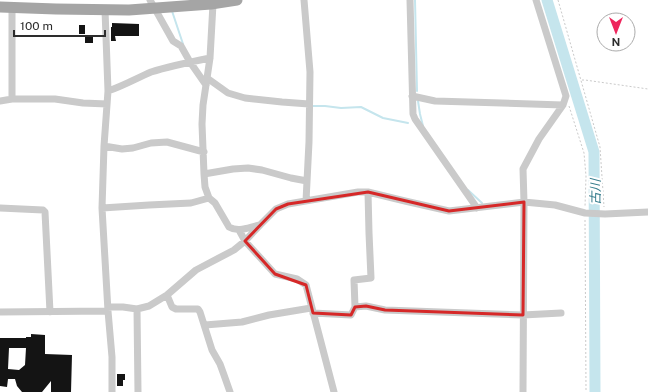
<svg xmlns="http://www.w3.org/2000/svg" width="648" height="392" font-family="'Public Sans','Noto Sans JP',sans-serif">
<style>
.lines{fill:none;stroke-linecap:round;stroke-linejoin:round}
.stream{stroke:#c5e5ed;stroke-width:2}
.river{stroke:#c5e5ed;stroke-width:11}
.building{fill:#141414;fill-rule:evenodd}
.path{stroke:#cacaca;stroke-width:1;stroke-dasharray:2 2;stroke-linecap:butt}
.minor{stroke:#cacaca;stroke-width:7}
.primary{stroke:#a5a5a5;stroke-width:11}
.marked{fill:none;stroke:#d62828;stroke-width:3;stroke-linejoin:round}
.labels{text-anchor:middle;stroke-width:4;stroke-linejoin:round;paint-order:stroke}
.water-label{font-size:13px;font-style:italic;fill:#357c8c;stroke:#fff}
</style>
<rect width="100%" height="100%" fill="#fff"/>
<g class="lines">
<path class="stream" d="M415 0 417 91
M172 11 183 44
M418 101 420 114 423 126
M310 106H325L341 108 361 107 383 118 408 123
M468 190 482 203"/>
<path class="river" d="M547 0 594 152 595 392"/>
</g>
<path class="building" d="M112 23 139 24V36H115L116 41H111V27H112Z
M79 25H85V34H79Z
M85 36H93V43H85Z
M31 334 45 335V354L72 355 71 392H51V381L42 392H22L17 386 15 379H8L7 387 0 386V338H26V337H31ZM9 348H26L25 365 19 370 8 369Z
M117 374H125V380H123V386H117Z"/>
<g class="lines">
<path class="path" d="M558 0 600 147 604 207
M582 80H585L648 89
M569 106 584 153 586 176 585 207
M585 220 586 392"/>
<path class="minor" d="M150 0 173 41 181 46 190 62 206 85
M304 0 310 72 309 142 306 201
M410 0 413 114 415 119 477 208
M213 4 210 58 203 105 202 124 204 174 205 187 209 198 215 203 229 227C239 233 249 227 260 225
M105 10 108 91 104 146 102 208 108 311 112 357V392
M207 78 228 93 245 98 282 102 309 104
M108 91C123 86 137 78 151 72 170 66 190 62 210 58
M412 96 435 101 563 105
M12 99V7
M0 101 12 99H55L83 103 107 104
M104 146 122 149 133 148 151 143 167 142 204 152
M204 174 233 169 248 168 262 170 291 178 307 181
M0 208 43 210 45 212 50 312
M102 208 149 205 191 203 209 198
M239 230 245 241 275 274 297 279 306 285 334 392
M167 295 172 307 176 309H198L200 312 212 350 220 364 224 375 230 392
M108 307H123L137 309 149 306 167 295 196 270 234 250 245 241 260 225 276 209 288 204 358 192H368L405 201 449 211 524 202 555 205 585 213 605 214 648 212
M355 307 366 306 385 310 523 315 561 313
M137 309 138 392
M0 312 108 311
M313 313 351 315 355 307 354 280 371 278 369 233 368 192
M205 325 242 322 269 315 311 308
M523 392 524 202 523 169 539 139 563 105 566 96 536 0"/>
<path class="primary" d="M0 7 56 9 129 10 211 4 237 0"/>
</g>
<path class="marked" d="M368 192 449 211 524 202 523 315 385 310 366 306 355 307 351 315 313 313 306 285 275 274 245 241 276 209 288 204Z"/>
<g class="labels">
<g class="water-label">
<text transform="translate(595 192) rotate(-90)" y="5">古川</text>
</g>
</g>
<g transform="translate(616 32) rotate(180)"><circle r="19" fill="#ffffff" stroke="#ababab"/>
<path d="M0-3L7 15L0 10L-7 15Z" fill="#ee265d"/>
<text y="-6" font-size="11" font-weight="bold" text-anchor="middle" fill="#2d2d2d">N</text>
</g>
<path d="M14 30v6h91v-6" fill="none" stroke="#2d2d2d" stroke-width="2"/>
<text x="20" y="30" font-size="12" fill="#2d2d2d" stroke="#ffffff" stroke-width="3" paint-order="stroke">100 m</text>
</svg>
